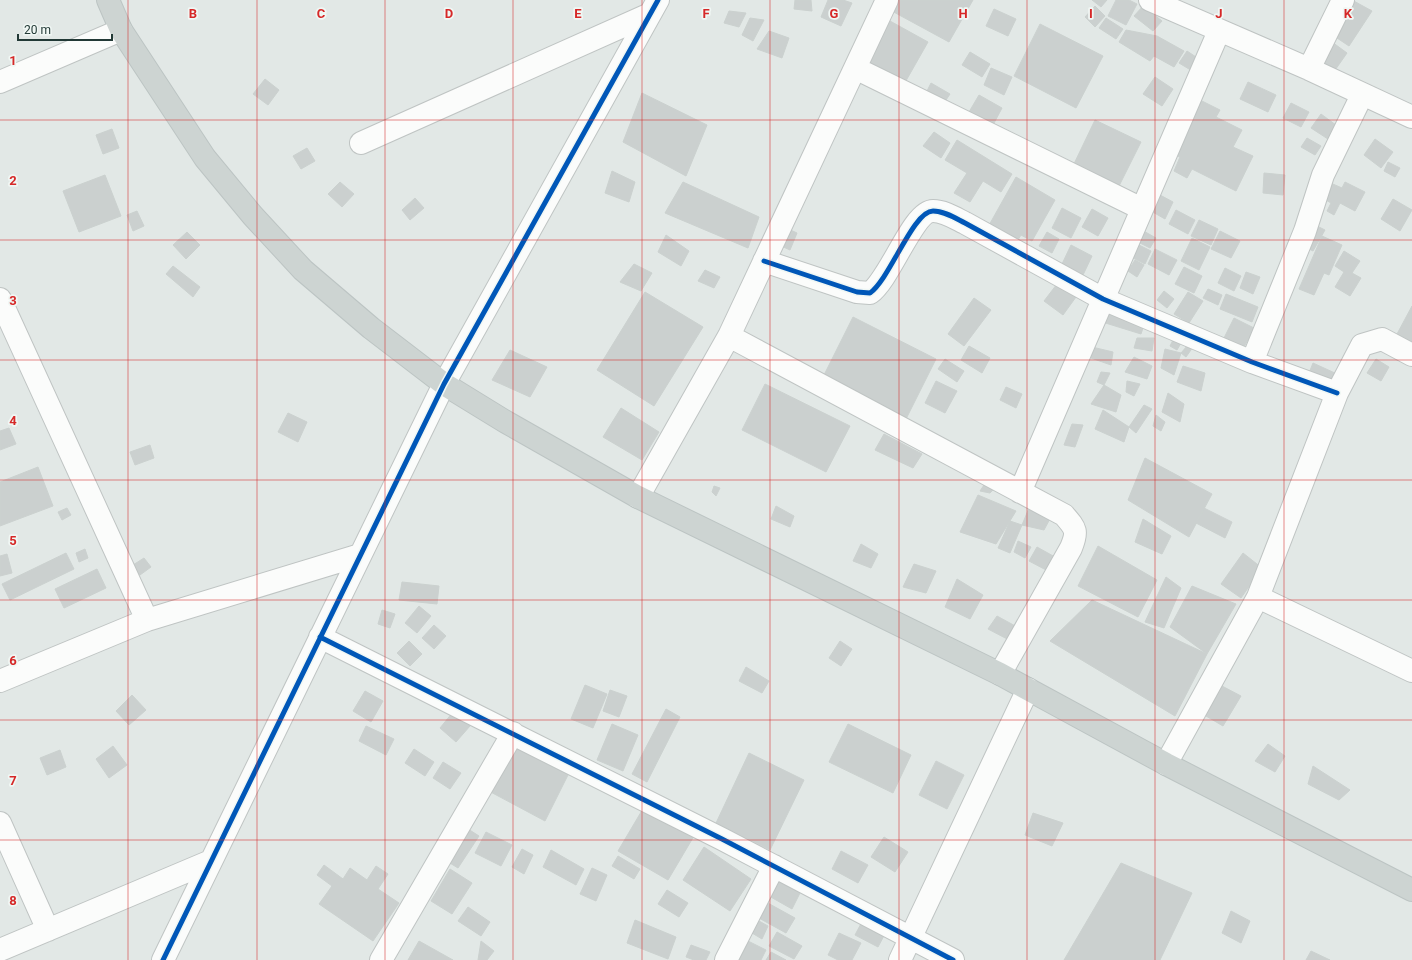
<svg xmlns="http://www.w3.org/2000/svg" width="1412" height="960" font-family="Roboto,sans-serif">
<style>
.building{fill:#cbd0cf;stroke:#cbd1cf}
.lines{fill:none;stroke-linecap:round;stroke-linejoin:round}
.minor-casing{stroke:#bfc4c3;stroke-width:24}
.major-casing{stroke:#bcc4c3;stroke-width:24}
.minor{stroke:#fbfcfb;stroke-width:22}
.major{stroke:#cdd4d2;stroke-width:22}
.cycleway-casing{stroke:#f0f7f4;stroke-width:8}
.cycleway{stroke:#0057b8;stroke-width:5}
.grid{fill:none;stroke:#d62828;stroke-width:1;stroke-opacity:0.55}
.grid-label{font-size:13px;text-anchor:middle;font-weight:bold;fill:#d62828;stroke:#f0f7f4;stroke-width:3.5;stroke-linejoin:round;paint-order:stroke}
</style>
<rect width="100%" height="100%" fill="#e2e8e6"/>
<path class="building" d="M795 0H811L812 11 794 9Z
M828 0H843L852 3 841 26 821 17Z
M896 0H973L949 42 890 10Z
M1092 0H1107L1101 7Z
M1116 0H1129L1137 4 1126 25 1108 16Z
M1352 0 1372 11 1349 46 1331 34Z
M1095 6 1105 16 1095 27 1085 17Z
M1143 6 1162 21 1153 31 1134 16Z
M994 9 1016 19 1008 36 986 26Z
M729 11 746 13 739 27 724 23Z
M750 18 764 20 753 41 742 35Z
M1106 18 1123 29 1116 39 1099 28Z
M890 21 928 42 903 86 865 65Z
M1040 24 1103 56 1076 108 1014 76Z
M1126 30 1157 36 1184 51 1174 67 1154 56 1150 61 1119 42Z
M769 31 789 38 782 58 757 49Z
M1332 42 1347 53 1333 73 1317 63Z
M1187 51 1202 61 1194 72 1179 63Z
M970 52 990 64 982 77 962 65Z
M991 68 1012 77 1004 95 984 85Z
M1155 77 1173 89 1162 106 1143 94Z
M265 79 279 90 268 105 253 94Z
M1248 82 1276 95 1268 112 1240 99Z
M931 83 950 94 944 103 926 93Z
M642 93 707 125 686 176 623 142Z
M979 95 1002 108 993 125 969 112Z
M1200 100 1220 110 1216 117 1242 130 1233 147 1253 156 1236 191 1192 169 1187 178 1174 171 1180 157 1173 154Z
M1291 103 1309 112 1301 127 1283 118Z
M1321 114 1340 128 1331 141 1311 128Z
M1095 120 1141 142 1117 190 1072 168Z
M112 129 119 148 103 154 96 135Z
M934 132 950 143 941 158 923 146Z
M1307 138 1321 146 1315 155 1301 147Z
M1375 139 1393 152 1381 168 1364 155Z
M957 140 1012 174 1001 192 983 181 970 202 954 193 967 173 945 160Z
M307 148 315 161 301 169 293 156Z
M1388 162 1400 168 1395 177 1384 171Z
M612 171 635 182 629 202 605 193Z
M1264 173 1285 175 1283 195 1263 193Z
M105 175 121 216 79 232 63 191Z
M1016 177 1055 200 1032 241 1021 235 1016 243 988 227Z
M1326 181 1342 188 1345 182 1365 192 1355 211 1340 203 1334 215 1327 211 1331 203 1319 196Z
M340 182 354 194 342 207 328 194Z
M683 182 759 217 748 248 665 213Z
M1160 195 1173 202 1165 219 1151 211Z
M415 198 424 208 410 220 402 210Z
M1393 199 1412 210 1400 231 1381 219Z
M1062 208 1081 218 1071 238 1052 228Z
M1092 209 1108 218 1098 236 1082 227Z
M1176 210 1195 220 1188 234 1169 224Z
M137 211 144 226 133 231 127 215Z
M1199 220 1218 229 1211 245 1191 236Z
M1315 225 1325 230 1313 251 1303 246Z
M784 227 797 233 790 250 777 244Z
M1140 229 1156 238 1150 248 1134 240Z
M1220 231 1240 241 1231 258 1211 249Z
M187 232 200 245 186 259 173 245Z
M1047 232 1059 239 1052 253 1039 246Z
M666 235 689 251 681 266 658 252Z
M1322 236 1342 245 1329 275 1324 273 1314 295 1299 289Z
M1192 238 1210 247 1199 270 1181 261Z
M1071 245 1092 256 1083 275 1062 264Z
M1139 245 1151 251 1145 264 1133 258Z
M1155 249 1177 260 1169 275 1148 264Z
M1344 251 1360 261 1352 273 1361 278 1350 296 1335 287 1344 272 1335 266Z
M1135 260 1144 265 1137 277 1128 271Z
M634 264 652 273 641 291 620 282Z
M173 266 200 287 193 297 166 274Z
M1184 267 1202 276 1194 293 1175 284Z
M1225 268 1241 276 1234 291 1218 283Z
M705 270 720 277 714 288 698 281Z
M1246 272 1260 277 1253 294 1240 288Z
M1057 284 1076 297 1063 315 1044 301Z
M1208 289 1222 295 1218 305 1203 298Z
M1164 291 1174 299 1167 308 1157 300Z
M645 292 703 327 654 406 597 370Z
M1188 292 1203 301 1189 323 1174 314Z
M1226 294 1258 307 1252 322 1220 309Z
M974 298 991 310 964 346 948 334Z
M1106 305 1144 325 1141 334 1099 321Z
M1412 306V342L1397 334Z
M853 317 936 359 905 421 822 379Z
M1234 318 1254 328 1243 349 1224 338Z
M1137 338H1154L1152 351 1134 348Z
M1174 338 1181 343 1177 350 1170 346Z
M969 346 990 358 982 373 961 360Z
M1187 346 1193 347 1186 357 1181 353Z
M1092 347 1113 352 1111 365 1091 358Z
M1165 349 1181 353 1174 375 1161 368Z
M510 350 547 367 530 397 492 380Z
M1134 357 1152 366 1147 379 1125 372Z
M945 359 964 371 957 382 938 369Z
M1376 359 1389 367 1381 381 1367 373Z
M1313 363 1337 374 1331 387 1307 378Z
M1183 366 1205 373 1201 391 1177 382Z
M1101 372 1110 373 1104 385 1097 382Z
M936 381 957 391 945 413 925 403Z
M1127 381 1140 384 1134 396 1126 392Z
M765 384 850 426 826 472 742 430Z
M1104 385 1121 395 1116 412 1091 404Z
M1006 387 1022 394 1016 408 1000 400Z
M1168 393 1184 404 1180 422 1162 412Z
M1144 405 1152 409 1136 433 1129 427Z
M621 408 659 432 642 460 603 437Z
M1103 410 1129 427 1124 442 1095 429Z
M288 413 307 422 298 442 278 432Z
M1156 415 1165 422 1161 431 1153 426Z
M1072 424 1083 425 1075 447 1064 445Z
M9 428 16 444 0 450V431Z
M884 434 922 454 913 468 875 450Z
M150 445 154 458 135 465 130 452Z
M1145 458 1212 494 1189 537 1128 500Z
M38 467 53 506 0 526V482Z
M984 485 995 488 990 493 980 491Z
M714 486 720 488 716 496 712 492Z
M978 495 1016 511 996 544 960 532Z
M776 506 794 516 790 527 771 519Z
M67 508 71 515 62 520 58 512Z
M1029 508 1052 515 1044 530 1022 525Z
M1204 508 1232 522 1225 538 1196 523Z
M1143 519 1171 536 1162 554 1135 542Z
M1010 521 1022 525 1010 553 998 548Z
M1018 541 1031 547 1025 558 1014 552Z
M861 544 878 554 871 568 853 561Z
M1098 546 1157 580 1138 617 1078 586Z
M1037 547 1055 557 1048 571 1029 561Z
M85 549 88 558 79 562 76 553Z
M66 553 74 569 10 600 2 584Z
M1243 553 1262 568 1241 598 1221 584Z
M7 554 12 573 0 576V556Z
M144 558 151 567 140 575 133 565Z
M914 564 936 571 926 593 903 587Z
M97 569 106 588 64 608 55 589Z
M1166 577 1181 588 1164 628 1145 622Z
M957 579 983 595 970 619 945 607Z
M402 582 439 586 437 604 399 600Z
M1192 586 1236 604 1207 654 1170 627Z
M1092 600 1207 654 1175 716 1050 641Z
M419 606 431 616 417 633 405 623Z
M382 610 395 614 390 628 378 624Z
M997 616 1019 628 1011 641 988 629Z
M434 625 446 636 434 649 422 638Z
M409 641 422 654 410 666 397 653Z
M840 641 852 649 841 666 829 658Z
M746 667 769 681 762 693 739 681Z
M585 685 607 694 593 728 571 719Z
M1220 685 1241 696 1223 726 1206 716Z
M610 690 627 696 619 717 603 711Z
M365 691 383 701 371 722 353 711Z
M132 695 146 710 129 725 116 711Z
M666 709 680 717 647 782 632 774Z
M453 712 470 726 456 742 440 728Z
M612 724 638 735 623 771 597 760Z
M848 724 911 755 893 793 829 762Z
M366 726 394 739 386 755 359 741Z
M509 744 568 775 545 821 485 789Z
M1268 744 1285 756 1275 772 1255 761Z
M113 746 127 765 109 778 96 759Z
M414 749 434 762 425 776 405 763Z
M60 750 66 767 47 775 40 758Z
M749 753 804 780 770 850 716 823Z
M936 761 964 775 947 809 919 795Z
M443 762 461 773 450 789 433 778Z
M1313 766 1350 790 1339 800 1308 784Z
M644 807 694 836 668 880 618 851Z
M1033 813 1063 823 1052 846 1025 835Z
M465 827 479 836 458 868 445 860Z
M486 832 512 845 501 866 475 853Z
M884 837 908 852 895 872 871 857Z
M704 847 751 879 730 911 683 880Z
M522 849 533 855 524 874 512 867Z
M551 850 584 869 576 885 543 867Z
M841 851 868 865 858 883 832 869Z
M618 856 640 869 634 879 612 866Z
M1121 863 1192 893 1160 960H1064Z
M324 865 343 879 350 868 367 880 376 866 388 874 378 889 399 903 373 941 319 904 332 886 317 875Z
M592 868 607 875 596 901 580 894Z
M450 869 472 883 452 914 431 901Z
M780 875 803 887 792 909 769 896Z
M667 890 688 903 679 917 658 904Z
M766 902 795 918 786 933 757 917Z
M468 907 490 922 481 936 458 921Z
M1231 911 1250 921 1241 943 1222 933Z
M864 918 887 930 878 947 855 935Z
M635 920 676 937 668 959 627 943Z
M759 921 768 926 762 939 752 933Z
M777 932 802 946 794 959 769 946Z
M839 933 861 943 852 960H838L828 955Z
M419 941 453 960H408Z
M481 941 494 951 487 960H478Z
M748 941 766 950 761 960H738Z
M691 945 710 952 706 960H694L686 957Z
M1311 951 1330 960H1306Z
M771 952 786 960H766Z"/>
<g class="lines">
<defs>
<path id="minor" d="M1150 0 1309 69 1412 117
M855 68 1142 209
M1309 69 1343 0
M0 82 121 30
M361 143 650 14
M764 261 857 292 870 293C890 279 913 211 933 211 944 211 955 218 965 223L1103 299 1252 362 1337 393
M0 299 147 620
M729 336 1064 515C1076 529 1078 531 1071 548L1000 674
M1252 362 1305 231 1323 175 1362 95
M1020 492 1219 31
M638 497 729 336 887 0
M1258 597 1412 671
M320 637 722 839 953 960
M0 681 147 620 360 555
M1166 764 1258 597 1337 393 1362 345 1382 339 1412 355
M0 823 48 930
M0 950 211 861
M163 960 444 384 658 0
M381 960 513 733
M726 960 774 866
M900 960 1028 689"/>
<path id="major" d="M108 0 121 30 205 158 253 216 303 270 371 328 444 384 506 422 638 497 1000 674 1166 764 1412 890"/>
</defs>
<use href="#minor" class="minor-casing"/>
<use href="#major" class="major-casing"/>
<use href="#minor" class="minor"/>
<use href="#major" class="major"/>
<defs>
<path id="cycleway" d="M764 261 857 292 870 293C890 279 913 211 933 211 944 211 955 218 965 223L1103 299 1252 362 1337 393
M320 637 722 839 953 960
M163 960 444 384 658 0"/>
</defs>
<use href="#cycleway" class="cycleway-casing"/>
<use href="#cycleway" class="cycleway"/>
</g>
<path class="grid" d="M128 0V960M257 0V960M385 0V960M513 0V960M642 0V960M770 0V960M899 0V960M1027 0V960M1155 0V960M1284 0V960M0 120H1412M0 240H1412M0 360H1412M0 480H1412M0 600H1412M0 720H1412M0 840H1412"/>
<g class="grid-label">
<text x="193" y="18">B</text>
<text x="321" y="18">C</text>
<text x="449" y="18">D</text>
<text x="578" y="18">E</text>
<text x="706" y="18">F</text>
<text x="834" y="18">G</text>
<text x="963" y="18">H</text>
<text x="1091" y="18">I</text>
<text x="1219" y="18">J</text>
<text x="1348" y="18">K</text>
<text x="13" y="65">1</text>
<text x="13" y="185">2</text>
<text x="13" y="305">3</text>
<text x="13" y="425">4</text>
<text x="13" y="545">5</text>
<text x="13" y="665">6</text>
<text x="13" y="785">7</text>
<text x="13" y="905">8</text>
</g>
<path d="M18 34v6h94v-6" fill="none" stroke="#223936" stroke-width="2"/>
<text x="24" y="34" font-size="12" fill="#223936" stroke="#f0f7f4" stroke-width="3" paint-order="stroke">20 m</text>
</svg>
